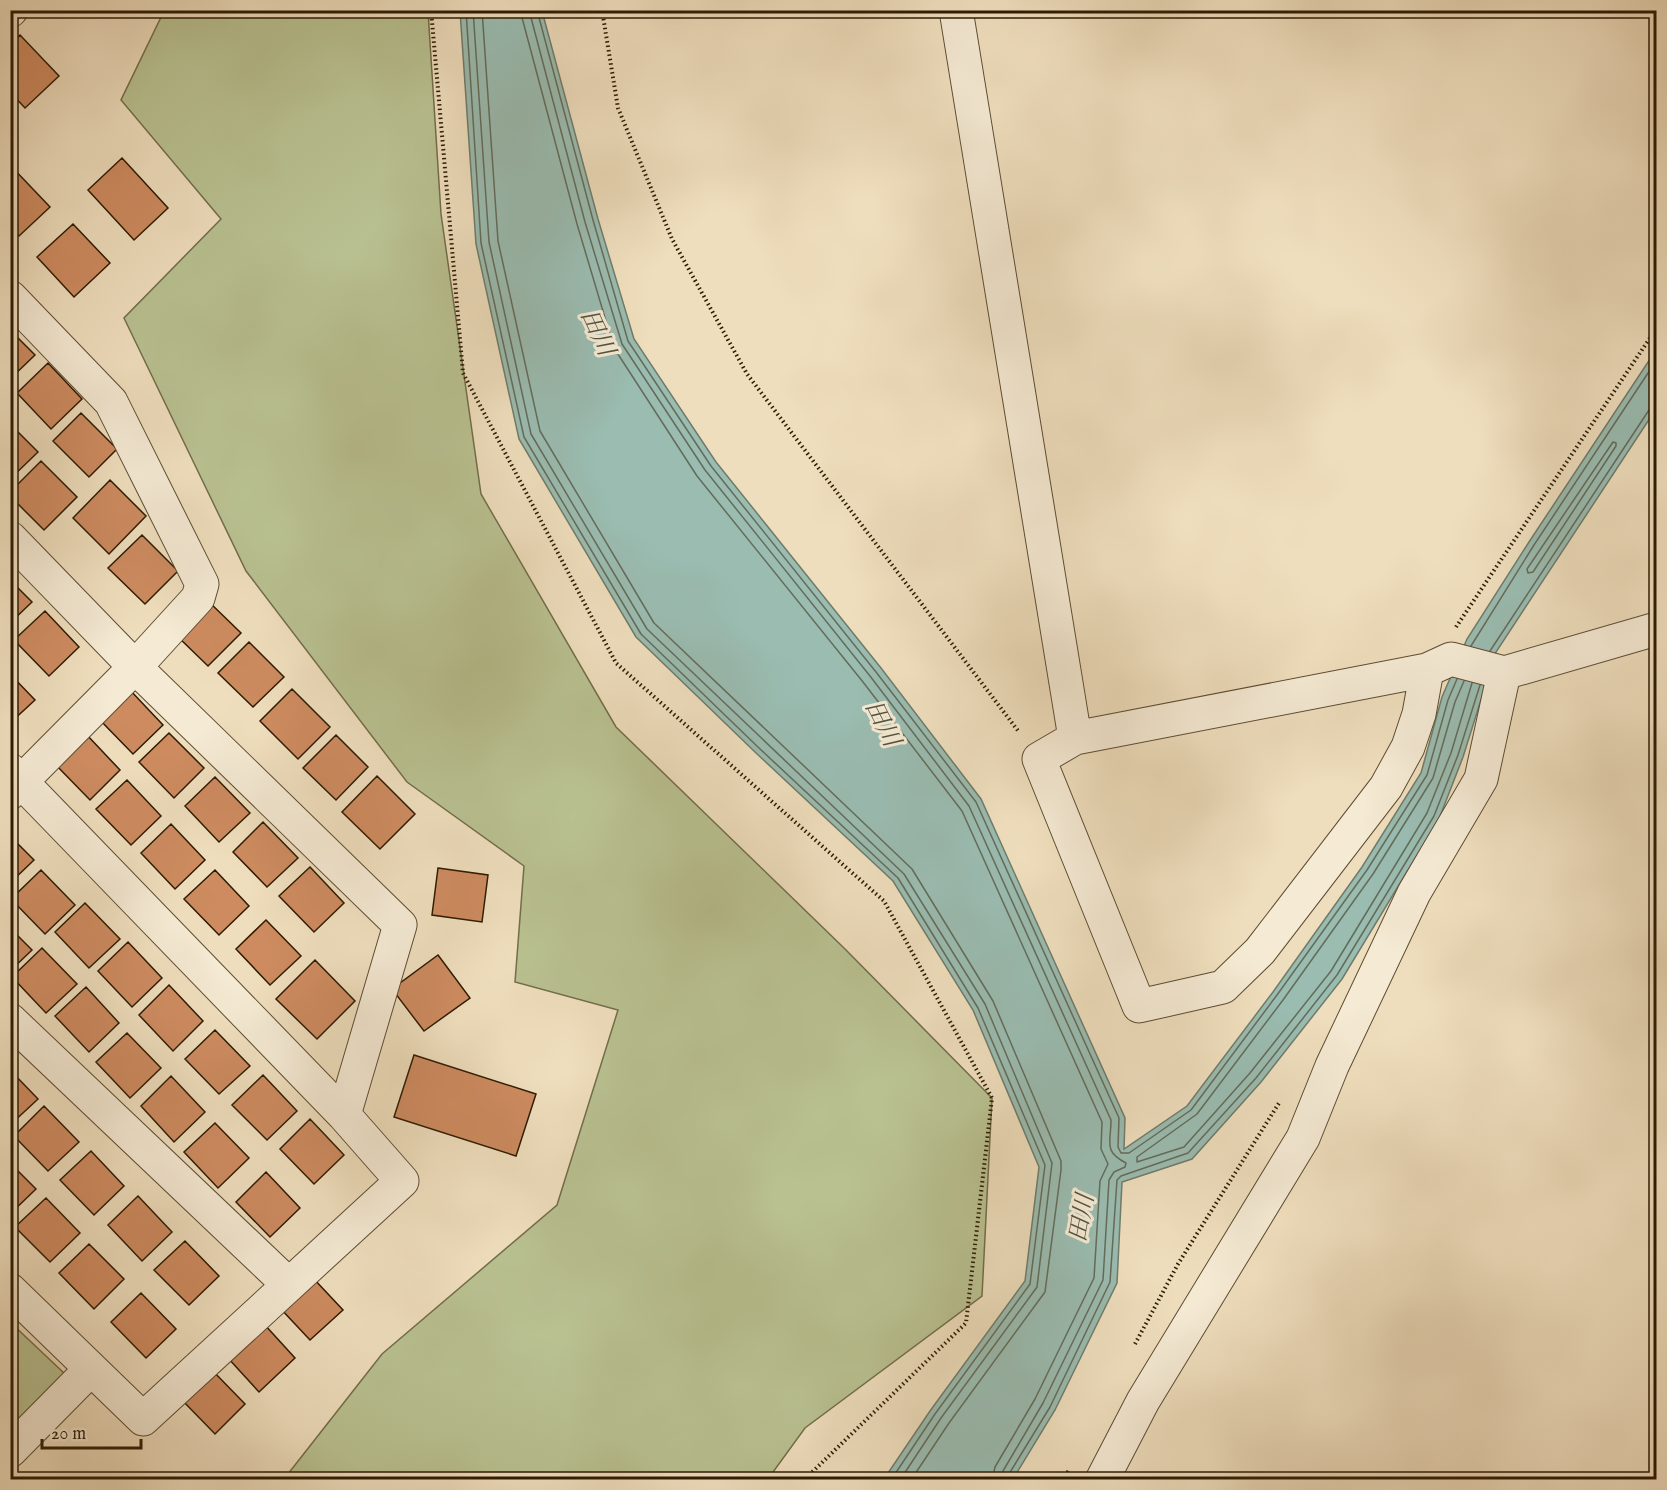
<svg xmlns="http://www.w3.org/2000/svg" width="1667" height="1490" font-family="'IM FELL English','Noto Serif JP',serif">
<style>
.green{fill:#b9c191;stroke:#726e4a;stroke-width:1.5}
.water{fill:#9abcb1;stroke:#6e7c6b;stroke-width:1.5}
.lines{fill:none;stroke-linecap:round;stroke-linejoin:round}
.shore{stroke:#636c5a;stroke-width:1.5}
.building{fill:#ce8b60;stroke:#2c1b03;stroke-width:1.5}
.minor-casing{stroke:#5d4c32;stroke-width:35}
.path{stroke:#2c1b03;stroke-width:4;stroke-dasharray:1.5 3;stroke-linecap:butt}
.minor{stroke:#f5ead4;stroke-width:33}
.labels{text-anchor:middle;stroke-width:6;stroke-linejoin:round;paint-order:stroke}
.water-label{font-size:24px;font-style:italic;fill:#525340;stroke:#f5ead4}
</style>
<rect width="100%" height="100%" fill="#efdebd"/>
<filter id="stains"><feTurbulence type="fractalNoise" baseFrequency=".00333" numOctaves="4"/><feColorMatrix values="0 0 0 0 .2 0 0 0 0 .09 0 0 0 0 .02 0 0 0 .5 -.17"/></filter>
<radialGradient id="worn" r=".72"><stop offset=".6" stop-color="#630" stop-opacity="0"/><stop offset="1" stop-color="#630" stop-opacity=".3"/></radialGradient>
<path class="green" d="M164 11H428L441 214 481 494 616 727 845 949 992 1098 982 1296 805 1428 768 1479H284L382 1354 557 1205 618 1010 515 982 524 866 407 782 246 571 124 318 221 219 121 100Z
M10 1322 65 1374 10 1430Z"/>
<path class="water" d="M460 11H542L598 219 634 339 716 462 881 668 981 799 1125 1118 1124 1149 1187 1106 1273 992 1362 867 1421 773 1442 697 1467 639 1529 542 1656 350V409L1496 652 1463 757 1439 819 1342 979 1261 1082 1192 1159 1122 1182 1117 1283 1055 1410 1013 1479H884L930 1411 1025 1281 1039 1167 973 1010 893 881 755 752 636 637 519 439 476 244Z"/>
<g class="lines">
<path class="shore" d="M466 10 481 243 524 437 641 634 759 748 898 878 978 1008 1045 1165 1030 1284 935 1414 891 1480
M473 10 489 242 531 434 647 629 904 874 985 1004 1052 1163 1037 1287 941 1418 900 1480
M482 10 498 241 540 431 654 623 912 869 993 1001 1061 1161V1170L1045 1292 949 1423 911 1480
M520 10 577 224 614 348 697 476 863 682 962 811 1102 1122 1101 1149 1108 1164 1100 1181 1094 1278 1035 1399 995 1467 992 1480
M529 10 585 222 622 344 705 470 870 676 969 806 1111 1120C1111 1143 1103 1151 1126 1163L1125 1167 1114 1172 1109 1180 1103 1280 1043 1403 1003 1471 1001 1480
M537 10 593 220 628 341 711 466 876 672 976 802 1119 1118 1118 1147 1121 1153H1129L1191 1110 1277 995 1367 870 1427 775 1448 700 1457 679
M1613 442 1616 443V446L1533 572 1528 573 1527 569Z
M1471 646 1534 545 1656 361
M1490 651 1649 410 1656 407
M1464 681 1455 702 1433 778 1373 874 1283 1000 1197 1114 1137 1157V1162L1184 1147 1250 1073 1331 971 1427 813 1451 753 1472 683
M1008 1480 1009 1474 1050 1407 1110 1282 1117 1180 1121 1176 1188 1153 1256 1078 1337 975 1434 816 1458 755 1480 685"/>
</g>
<path class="building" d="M20 35 59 76 25 108 10 92V44Z
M122 158 168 208 134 240 88 190Z
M10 165 50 207 19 236 10 227Z
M73 224 110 263 74 297 37 257Z
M10 330 35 355 10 379Z
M48 363 82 399 51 429 17 393Z
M81 413 117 449 89 477 53 441Z
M10 424 38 452 10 479Z
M41 461 77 497 44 530 10 496V492Z
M110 480 146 516 109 554 73 518Z
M142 535 178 571 145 604 108 568Z
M10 580 32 602 10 623Z
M207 600 241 633 208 666 174 633Z
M45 611 79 647 49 676 14 640Z
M249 642 284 677 253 707 218 673Z
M10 674 35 700 10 723Z
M129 689 163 725 133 754 98 718Z
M292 689 330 727 298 759 260 721Z
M169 733 204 768 174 798 139 762Z
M86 734 120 770 90 800 55 764Z
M336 735 368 767 336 800 303 768Z
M377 776 415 814 380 849 342 812Z
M215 777 250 813 219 842 185 806Z
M127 780 161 816 131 845 96 809Z
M263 822 298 858 267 887 233 852Z
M171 824 205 860 175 889 141 853Z
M10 836 34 860 10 883Z
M310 867 344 903 314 932 279 896Z
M438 868 488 875 482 922 432 915Z
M41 870 75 905 45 934 11 899Z
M215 870 249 906 219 935 184 899Z
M85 903 120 939 89 968 55 932Z
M266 920 301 956 270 985 236 949Z
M10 928 32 950 10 971Z
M128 942 162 978 132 1007 98 971Z
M42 948 77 984 46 1013 12 977Z
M438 955 470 998 424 1031 392 989Z
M315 960 355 1001 317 1039 276 999Z
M169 985 203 1021 173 1051 139 1015Z
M86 987 119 1023 89 1052 55 1016Z
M215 1030 250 1066 219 1094 185 1059Z
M127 1033 161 1068 130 1098 96 1062Z
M414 1055 536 1094 516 1156 394 1117Z
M10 1070 38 1099 10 1125Z
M263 1075 297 1111 267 1140 232 1105Z
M171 1076 205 1112 174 1142 141 1106Z
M44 1106 79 1142 48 1171 14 1136Z
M310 1119 344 1155 314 1184 280 1149Z
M215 1123 249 1158 218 1188 184 1152Z
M91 1151 124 1186 94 1215 60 1180Z
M10 1163 36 1189 10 1214Z
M266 1172 300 1208 270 1237 236 1202Z
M138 1196 172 1232 142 1261 108 1225Z
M46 1198 80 1233 50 1262 15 1227Z
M185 1241 219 1276 189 1305 154 1270Z
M89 1244 124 1279 94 1309 59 1273Z
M313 1278 343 1310 310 1340 280 1308Z
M141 1293 176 1329 146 1358 111 1322Z
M264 1324 295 1358 259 1392 228 1358Z
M211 1369 245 1404 215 1434 181 1399Z"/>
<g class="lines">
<defs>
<path id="minor" d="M956 10 1075 738 1427 670 1451 659 1504 673 1656 629
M10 11 11 10
M10 297 111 402 202 584 198 598 135 667 10 793
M10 538 135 667 400 925 344 1115 402 1181 143 1419 10 1290
M1075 738 1039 759 1139 1006 1223 987 1260 951 1386 787 1408 747 1419 714 1427 670
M10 770 344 1115
M10 1020 289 1285
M10 1451 91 1369
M1102 1480 1143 1401 1303 1138 1332 1066 1414 893 1481 779 1504 673"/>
</defs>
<use href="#minor" class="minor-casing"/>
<path class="path" d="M431 10 463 373 616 663 884 901 992 1098 966 1323 804 1480
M602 10 618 108 672 239 747 374 1019 732
M1456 627 1656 329
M1135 1344 1178 1264 1279 1103
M1063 1480 1069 1470"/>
<use href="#minor" class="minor"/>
</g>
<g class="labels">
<g class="water-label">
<text transform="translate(598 332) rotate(65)" y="8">田川</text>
<text transform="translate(883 723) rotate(63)" y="8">田川</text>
<text transform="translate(1081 1218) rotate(-80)" y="8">田川</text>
</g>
</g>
<rect width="1667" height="1490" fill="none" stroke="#efdebd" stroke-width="36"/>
<rect x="12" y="12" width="1643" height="1466" fill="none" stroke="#2c1b03" stroke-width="3"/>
<rect x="18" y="18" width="1631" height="1454" fill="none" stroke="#2c1b03" stroke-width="1.5"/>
<path d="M42 1439v9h99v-9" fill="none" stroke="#2c1b03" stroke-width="3"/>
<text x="51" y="1439" font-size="18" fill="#2c1b03" stroke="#f5ead4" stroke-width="4.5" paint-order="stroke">20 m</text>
<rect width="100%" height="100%" filter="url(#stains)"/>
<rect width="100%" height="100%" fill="url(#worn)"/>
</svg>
